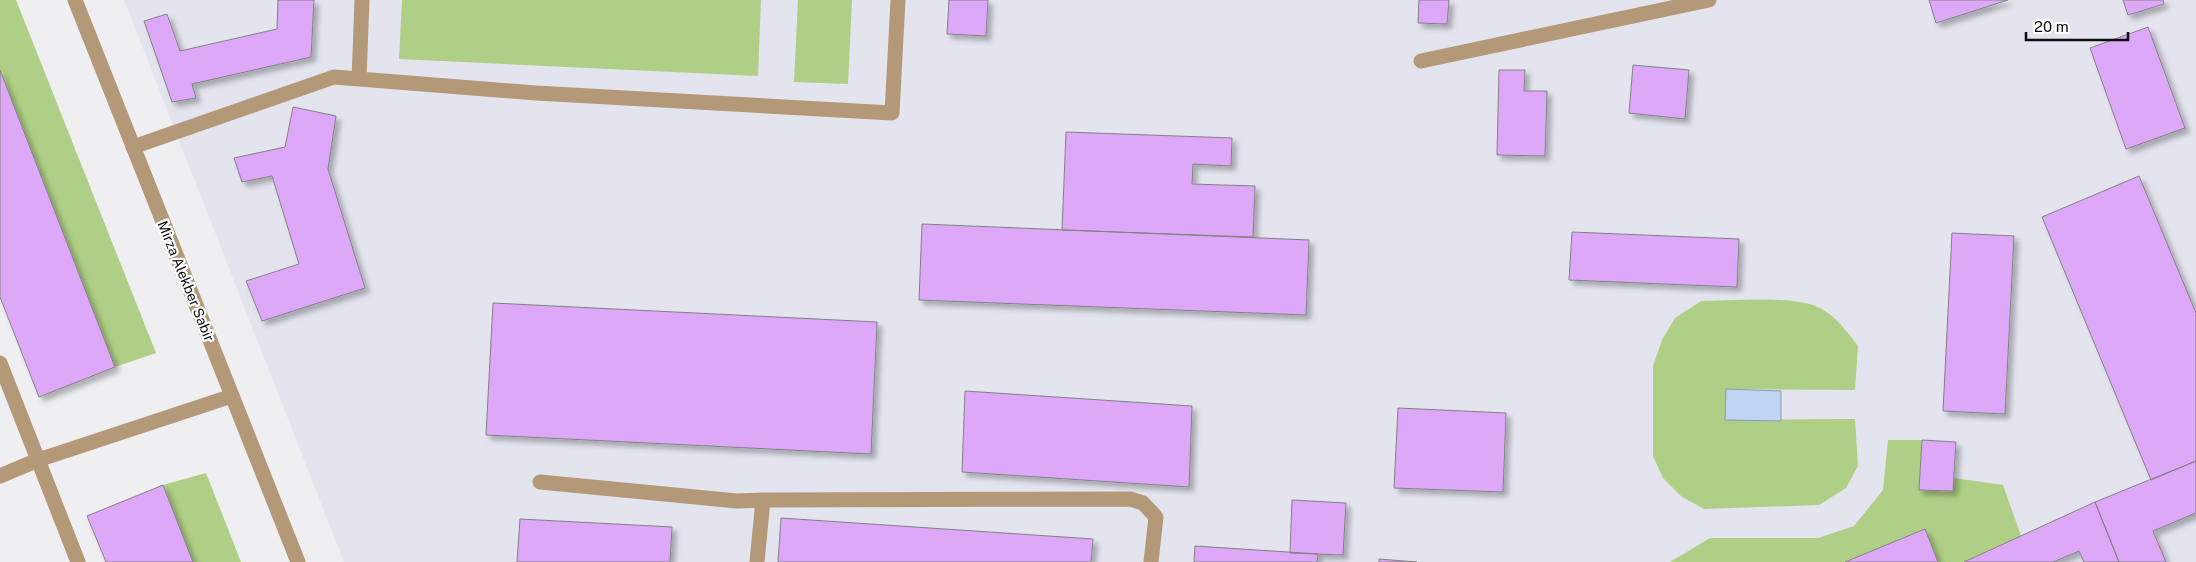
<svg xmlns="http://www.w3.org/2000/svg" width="2196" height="562" font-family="'Public Sans',sans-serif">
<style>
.built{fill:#e4e4ef}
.green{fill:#aecf85}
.water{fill:#bfd5f4;stroke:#8a99af}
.building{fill:#dca8f7;stroke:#838184;filter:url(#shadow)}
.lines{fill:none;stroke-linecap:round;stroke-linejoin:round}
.lane{stroke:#b39978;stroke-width:15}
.street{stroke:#b39978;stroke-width:15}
.labels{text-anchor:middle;stroke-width:4.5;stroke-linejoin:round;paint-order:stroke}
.street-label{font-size:14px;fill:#0d0d0f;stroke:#fff}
</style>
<defs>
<filter id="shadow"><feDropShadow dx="4.5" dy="4.5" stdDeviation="2.5" flood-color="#0004"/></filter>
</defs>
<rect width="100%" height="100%" fill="#efeff2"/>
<path class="built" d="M124 0H2196V562H344Z"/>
<path class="green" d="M0 0H16L156 353 115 367 0 70Z
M402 0H761L758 76 399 59Z
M798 0H852L848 84 794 82Z
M1701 301C1730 301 1797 295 1820 308 1837 317 1847 332 1858 346L1855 390 1726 389 1725 420 1855 419 1858 466 1846 488 1819 505 1704 509 1682 497 1663 478 1653 456V366L1662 340 1675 318Z
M1888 440H1922L1919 490 1953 491 1954 478 2003 485 2021 536 1964 562H1938L1925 529 1845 562H1670L1710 538H1818L1854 526 1883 490Z
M206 473 241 562H193L163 485Z"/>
<path class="water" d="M1726 389 1781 391V421L1725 420Z"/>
<path class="building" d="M278 0H314L311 57 192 84 196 98 172 102 144 21 167 14 180 51 277 29Z
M949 0H988L986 36 947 34Z
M1419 0H1449L1447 24 1418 23Z
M1929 0H2008L1936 23Z
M2123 0H2163L2164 4 2128 15Z
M2148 27 2185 128 2126 149 2090 48Z
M1633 65 1689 70 1685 119 1629 113Z
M0 70 115 367 39 397 0 297Z
M1499 70H1525L1524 91H1547L1545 156 1497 155Z
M293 107 336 116 328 169 365 288 262 321 246 281 299 264 272 176 242 182 234 158 285 147Z
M1066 132 1232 138 1231 166 1193 164 1192 184 1255 186 1253 237 1062 230Z
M2139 176 2196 313V461L2151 480 2042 217Z
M922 224 1309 240 1306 315 919 300Z
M1572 232 1739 239 1737 287 1569 280Z
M1952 233 2014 236 2005 414 1943 411Z
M493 303 877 322 871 454 486 435Z
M965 391 1192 406 1189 487 962 472Z
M1398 408 1506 413 1503 492 1394 488Z
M1922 440 1956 442 1953 491 1919 490Z
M2196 461V513L2153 531 2166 562H2119L2095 502Z
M163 485 193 562H106L87 516Z
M1292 500 1346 503 1343 555 1290 553Z
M2095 502 2119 562H2084L2079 551 2053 562H1964Z
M781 518 1093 539 1091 562H778Z
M520 519 672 527 670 562H517Z
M1925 529 1938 562H1845Z
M1195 546 1318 554 1317 562H1194Z
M1379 559 1417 562H1379Z"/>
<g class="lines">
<path class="lane" d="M1421 61 1709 0
M359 79 362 0
M133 147 334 77 536 93 892 113 898 0
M0 363 78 562
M0 476 38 460 232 396
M540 482 737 501 763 500 757 562
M763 500 1130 499 1143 503 1156 517 1151 562"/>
<path class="street" d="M75 0 298 562"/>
</g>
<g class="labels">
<g class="street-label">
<text transform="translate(186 281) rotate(68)" y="5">Mirza Alekber Sabir</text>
</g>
</g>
<path d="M2026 32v8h102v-8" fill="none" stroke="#0d0d0f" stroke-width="2.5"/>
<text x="2034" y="32" font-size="15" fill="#0d0d0f" stroke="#ffffff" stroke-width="4" paint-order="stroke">20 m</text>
</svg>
